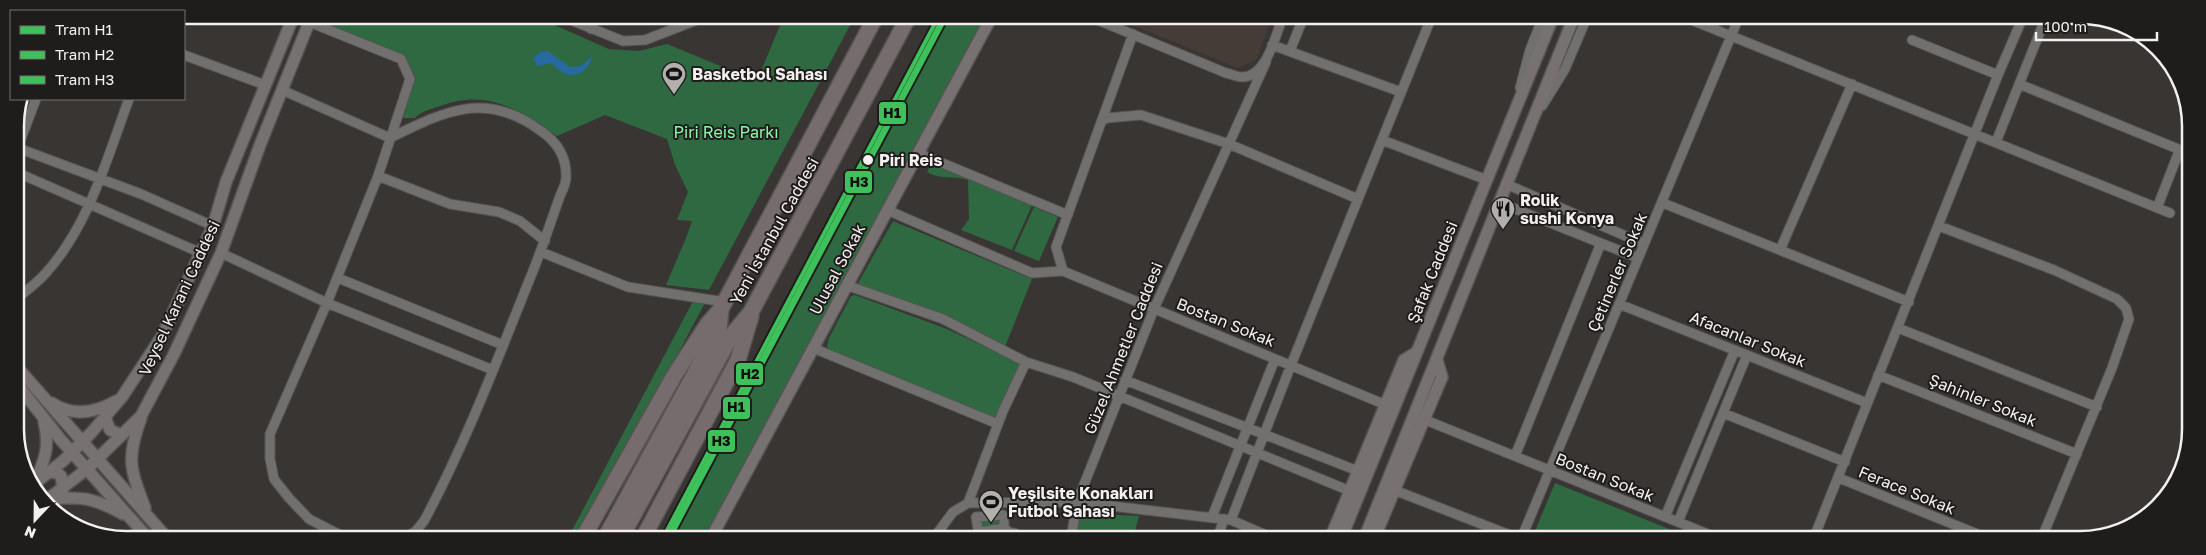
<svg xmlns="http://www.w3.org/2000/svg" width="2206" height="555" font-family="'Golos Text',sans-serif">
<style>
.built{fill:#453c36}
.green{fill:#2e6942}
.water{fill:#266aa1}
.lines{fill:none;stroke-linecap:round;stroke-linejoin:round}
.street-casing{stroke:#565452;stroke-width:11}
.secondary-casing{stroke:#565452;stroke-width:14}
.highway-casing{stroke:#565452;stroke-width:18}
.street{stroke:#71706e;stroke-width:9}
.secondary{stroke:#777271;stroke-width:11}
.highway{stroke:#776c6d;stroke-width:15}
.tram-1-casing{stroke:#1f1d1c;stroke-width:8}
.tram-2-casing{stroke:#1f1d1c;stroke-width:8}
.tram-3-casing{stroke:#1f1d1c;stroke-width:8}
.tram-1{stroke:#3ec15b;stroke-width:4}
.tram-2{stroke:#3ec15b;stroke-width:4}
.tram-3{stroke:#3ec15b;stroke-width:4}
.stop-dot{fill:#f3f0ef;stroke:#1f1d1c;stroke-width:2}
.labels{text-anchor:middle;stroke-width:4;stroke-linejoin:round;paint-order:stroke}
.poi-label{font-size:16px;font-weight:bold;fill:#f3f0ef;stroke:#1f1d1c;text-anchor:start}
.park-label{font-size:16px;fill:#89f9ab;stroke:#1f1d1c}
.stop-label{font-size:16px;font-weight:bold;fill:#f3f0ef;stroke:#1f1d1c;text-anchor:start}
.street-label{font-size:16px;fill:#f3f0ef;stroke:#1f1d1c}
.rim{fill:none;stroke:#f3f0ef;stroke-width:2.5}
.line-badge{stroke:#1f1d1c;stroke-width:2}
.pale-badge-label{font-size:14px;text-anchor:middle;font-weight:bold;fill:#111}
</style>
<rect width="100%" height="100%" fill="#383533"/>
<path class="built" d="M1110 16H1273L1256 60 1238 68Z"/>
<path class="green" d="M321 15H535L543 20 609 49 639 51 667 44 745 76 761 71 784 16H855L709 290 666 285 686 238 692 221 677 220 688 192 675 165 667 139 605 115 557 136C517 110 490 88 440 106 431 109 422 111 415 118H403L413 83 402 59 317 26Z
M947 16H985L707 538H672L846 206 849 207 892 127 895 121 892 119Z
M933 160 1033 203 1012 250 961 230 969 219 968 180C954 175 940 180 927 172Z
M1034 207 1058 217 1039 261 1014 251Z
M893 221 1032 279 1005 347 862 290 858 283Z
M855 295 947 329 1018 362 1021 365 998 417H992L829 350 827 346 829 338 851 296Z
M693 301 705 303 629 445 576 538H568Z
M1555 483 1674 531 1670 539H1541L1533 536Z
M1080 513 1139 516 1133 539H1073Z
M1002 516 1003 528 980 529 978 518Z"/>
<path class="water" d="M541 52H549L570 67C581 67 585 64 591 56L592 58C589 70 576 79 564 73 559 71 555 66 551 63L537 66 533 58Z"/>
<g class="lines">
<defs>
<path id="street" d="M558 15 623 41 645 40 707 16
M1088 16 1226 73C1231 74 1237 77 1242 77 1267 77 1276 34 1283 16
M1684 17 2170 213
M309 22 401 59 410 79 378 176
M591 29 596 16
M1912 40 1998 75
M1272 45 1401 92
M1290 51 1304 16
M184 55 265 85
M2019 84 2178 149V154L2157 208
M1520 88 1530 50 1543 17
M282 90 390 138C445 111 486 90 541 131 557 142 567 158 566 178 566 184 562 191 560 196 551 221 543 246 533 271 499 355 467 441 424 521L416 531 405 538
M1542 106 1565 69 1587 17
M1102 121 1107 118 1141 115 1229 144 1358 199
M1382 140 1487 180
M1996 142 2046 17
M15 147 141 194 213 226
M16 152 36 99
M918 153 1068 215
M16 172 201 253
M1506 184 1644 244
M1498 202 1638 258
M1663 203 1909 302
M887 210 1032 273 1063 271 1386 405
M1939 226 2054 270 2117 299 2126 308 2129 319 2112 368 2041 540
M1780 250 1852 84
M541 252 628 287 725 302
M221 253 327 303 493 370
M1063 271 1056 247 1133 34
M338 278 503 345
M846 285 943 319 1026 362 1073 377 1350 491
M16 299C26 291 37 283 45 274 89 226 107 158 129 99
M1619 304 1867 403
M1898 328 2097 407
M813 348 998 424
M1878 375 2077 454
M1125 380 1358 471
M1723 413 1845 462
M1423 419 1720 539
M1515 456 1601 243
M1839 478 1992 540
M1394 490 1520 539
M968 503 1003 411 1026 362
M1212 517 1275 359
M1665 517 1735 350
M1231 520 1291 365 1432 16
M1004 522V528L1009 532 1017 534V539
M1678 522 1747 355
M981 532 978 529 976 517 1003 515
M346 538 309 519 289 498 274 479 270 459V434L327 303 378 176 450 204 499 212 520 221 545 241
M933 539 953 512 968 503 1077 502 1154 309 1266 62
M981 539 977 537 981 532 1004 528
M1001 539 1009 532
M1071 539 1077 502 1231 520 1275 539
M1217 539 1224 519
M1521 539 1739 17
M1813 540 1998 75 2023 17"/>
<path id="secondary" d="M17 367 167 538
M17 384 61 440 148 538
M52 403C73 417 95 413 116 401
M105 417 110 430 122 435
M141 418C126 459 130 468 145 508
M49 472 57 473 61 476 63 489
M36 481C45 458 50 446 44 422
M34 484 63 461 91 433 122 397 162 336 213 226 226 182 294 15
M49 499C82 496 94 498 123 514
M44 502 87 469 141 416 174 354 221 253 260 145 312 15
M711 538 992 16
M1330 539 1404 360 1417 352
M1341 539 1553 17
M1364 539 1574 17
M1374 539 1442 377 1437 360"/>
<path id="highway" d="M583 538 674 376 707 325 721 309
M605 538 719 329 721 309 876 16
M621 538 731 336 751 312 909 16
M643 538 738 360 751 316"/>
</defs>
<use href="#street" class="street-casing"/>
<use href="#secondary" class="secondary-casing"/>
<use href="#highway" class="highway-casing"/>
<use href="#street" class="street"/>
<use href="#secondary" class="secondary"/>
<use href="#highway" class="highway"/>
<defs>
<path id="tram-1" d="M667 538 944 16"/>
<path id="tram-2" d="M663 538 939 16"/>
<path id="tram-3" d="M670 538 945 19"/>
</defs>
<use href="#tram-1" class="tram-1-casing"/>
<use href="#tram-2" class="tram-2-casing"/>
<use href="#tram-3" class="tram-3-casing"/>
<use href="#tram-1" class="tram-1"/>
<use href="#tram-2" class="tram-2"/>
<use href="#tram-3" class="tram-3"/>
</g>
<defs>
<symbol id="stadium-pin" viewBox="-11 -11 22 30"><path d="M0 17L-7.5 6A9.5 9.5 0 1 1 7.5 6Z" fill="#b2afad" stroke="#1f1d1c"/><path d="M0-5a6.5 5 0 1 0 0 10a6.5 5 0 1 0 0-10ZM-3.5-1.8h7v3.6h-7Z" fill="#111"/></symbol>
<symbol id="restaurant-pin" viewBox="-11 -11 22 30"><path d="M0 17L-7.5 6A9.5 9.5 0 1 1 7.5 6Z" fill="#b2afad" stroke="#1f1d1c"/><path d="M-5-6h1v4h1v-4h1v4h1v-4h1v5L-1.5 .5V6h-2V.5L-5-1ZM5-6V6H3V1.5H1.5Q1.5-4 5-6Z" fill="#111"/></symbol>
</defs>
<g fill-rule="evenodd">
<use href="#stadium-pin" x="660" y="60" width="28" height="38"/>
<use href="#restaurant-pin" x="1489" y="195" width="28" height="38"/>
<use href="#stadium-pin" x="977" y="488" width="28" height="38"/>
</g>
<circle class="stop-dot" cx="868" cy="160" r="6"/>
<g class="labels">
<g class="poi-label">
<text x="692" y="80">Basketbol Sahası</text>
<text x="1520" y="206">Rolik<tspan x="1520" dy="18">sushi Konya</tspan></text>
<text x="1008" y="499">Yeşilsite Konakları<tspan x="1008" dy="18">Futbol Sahası</tspan></text>
</g>
<g class="park-label">
<text x="726" y="138">Piri Reis Parkı</text>
</g>
<g class="stop-label">
<text x="879" y="166">Piri Reis</text>
</g>
<g class="street-label">
<text transform="translate(774 231) rotate(-61)" y="6">Yeni İstanbul Caddesi</text>
<text transform="translate(837 269) rotate(-62)" y="6">Ulusal Sokak</text>
<text transform="translate(1432 272) rotate(-68)" y="6">Şafak Caddesi</text>
<text transform="translate(1617 272) rotate(-67)" y="6">Çetinerler Sokak</text>
<text transform="translate(179 298) rotate(-65)" y="6">Veysel Karani Caddesi</text>
<text transform="translate(1226 322) rotate(22)" y="6">Bostan Sokak</text>
<text transform="translate(1748 339) rotate(22)" y="6">Afacanlar Sokak</text>
<text transform="translate(1123 348) rotate(-68)" y="6">Güzel Ahmetler Caddesi</text>
<text transform="translate(1983 400) rotate(22)" y="6">Şahinler Sokak</text>
<text transform="translate(1605 477) rotate(22)" y="6">Bostan Sokak</text>
<text transform="translate(1907 490) rotate(22)" y="6">Ferace Sokak</text>
</g>
</g>
<path d="M0 0H2206V555H0ZM126 24H2080A102 102 0 0 1 2182 126V429A102 102 0 0 1 2080 531H126A102 102 0 0 1 24 429V126A102 102 0 0 1 126 24Z" fill="#1f1d1c" fill-rule="evenodd"/>
<path class="rim" d="M126 24H2080A102 102 0 0 1 2182 126V429A102 102 0 0 1 2080 531H126A102 102 0 0 1 24 429V126A102 102 0 0 1 126 24Z"/>
<g class="line-badge">
<rect x="878" y="101" width="29" height="24" rx="5" fill="#3ec15b"/>
<rect x="844" y="170" width="29" height="24" rx="5" fill="#3ec15b"/>
<rect x="735" y="362" width="29" height="24" rx="5" fill="#3ec15b"/>
<rect x="722" y="396" width="29" height="24" rx="5" fill="#3ec15b"/>
<rect x="707" y="429" width="29" height="24" rx="5" fill="#3ec15b"/>
</g>
<g class="pale-badge-label">
<text x="892" y="118">H1</text>
<text x="859" y="187">H3</text>
<text x="750" y="379">H2</text>
<text x="736" y="412">H1</text>
<text x="721" y="446">H3</text>
</g>
<rect x="10" y="10" width="175" height="90" fill="#1f1d1c" stroke="#747170"/>
<rect x="20" y="26" width="25" height="8" fill="#3ec15b" stroke="#747170"/>
<text x="55" y="35" font-size="15" fill="#f3f0ef">Tram H1</text>
<rect x="20" y="51" width="25" height="8" fill="#3ec15b" stroke="#747170"/>
<text x="55" y="60" font-size="15" fill="#f3f0ef">Tram H2</text>
<rect x="20" y="76" width="25" height="8" fill="#3ec15b" stroke="#747170"/>
<text x="55" y="85" font-size="15" fill="#f3f0ef">Tram H3</text>
<g transform="translate(35 520) rotate(202)" stroke="#1f1d1c" stroke-width="4" paint-order="stroke">
<path d="M0-4L9 19L0 12L-9 19Z" fill="#f3f0ef"/>
<text y="-8" font-size="14" font-weight="bold" text-anchor="middle" fill="#f3f0ef">N</text>
</g>
<path d="M2036 32v8h121v-8" fill="none" stroke="#f3f0ef" stroke-width="2.5"/>
<text x="2044" y="32" font-size="15" fill="#f3f0ef" stroke="#1f1d1c" stroke-width="4" paint-order="stroke">100 m</text>
</svg>
